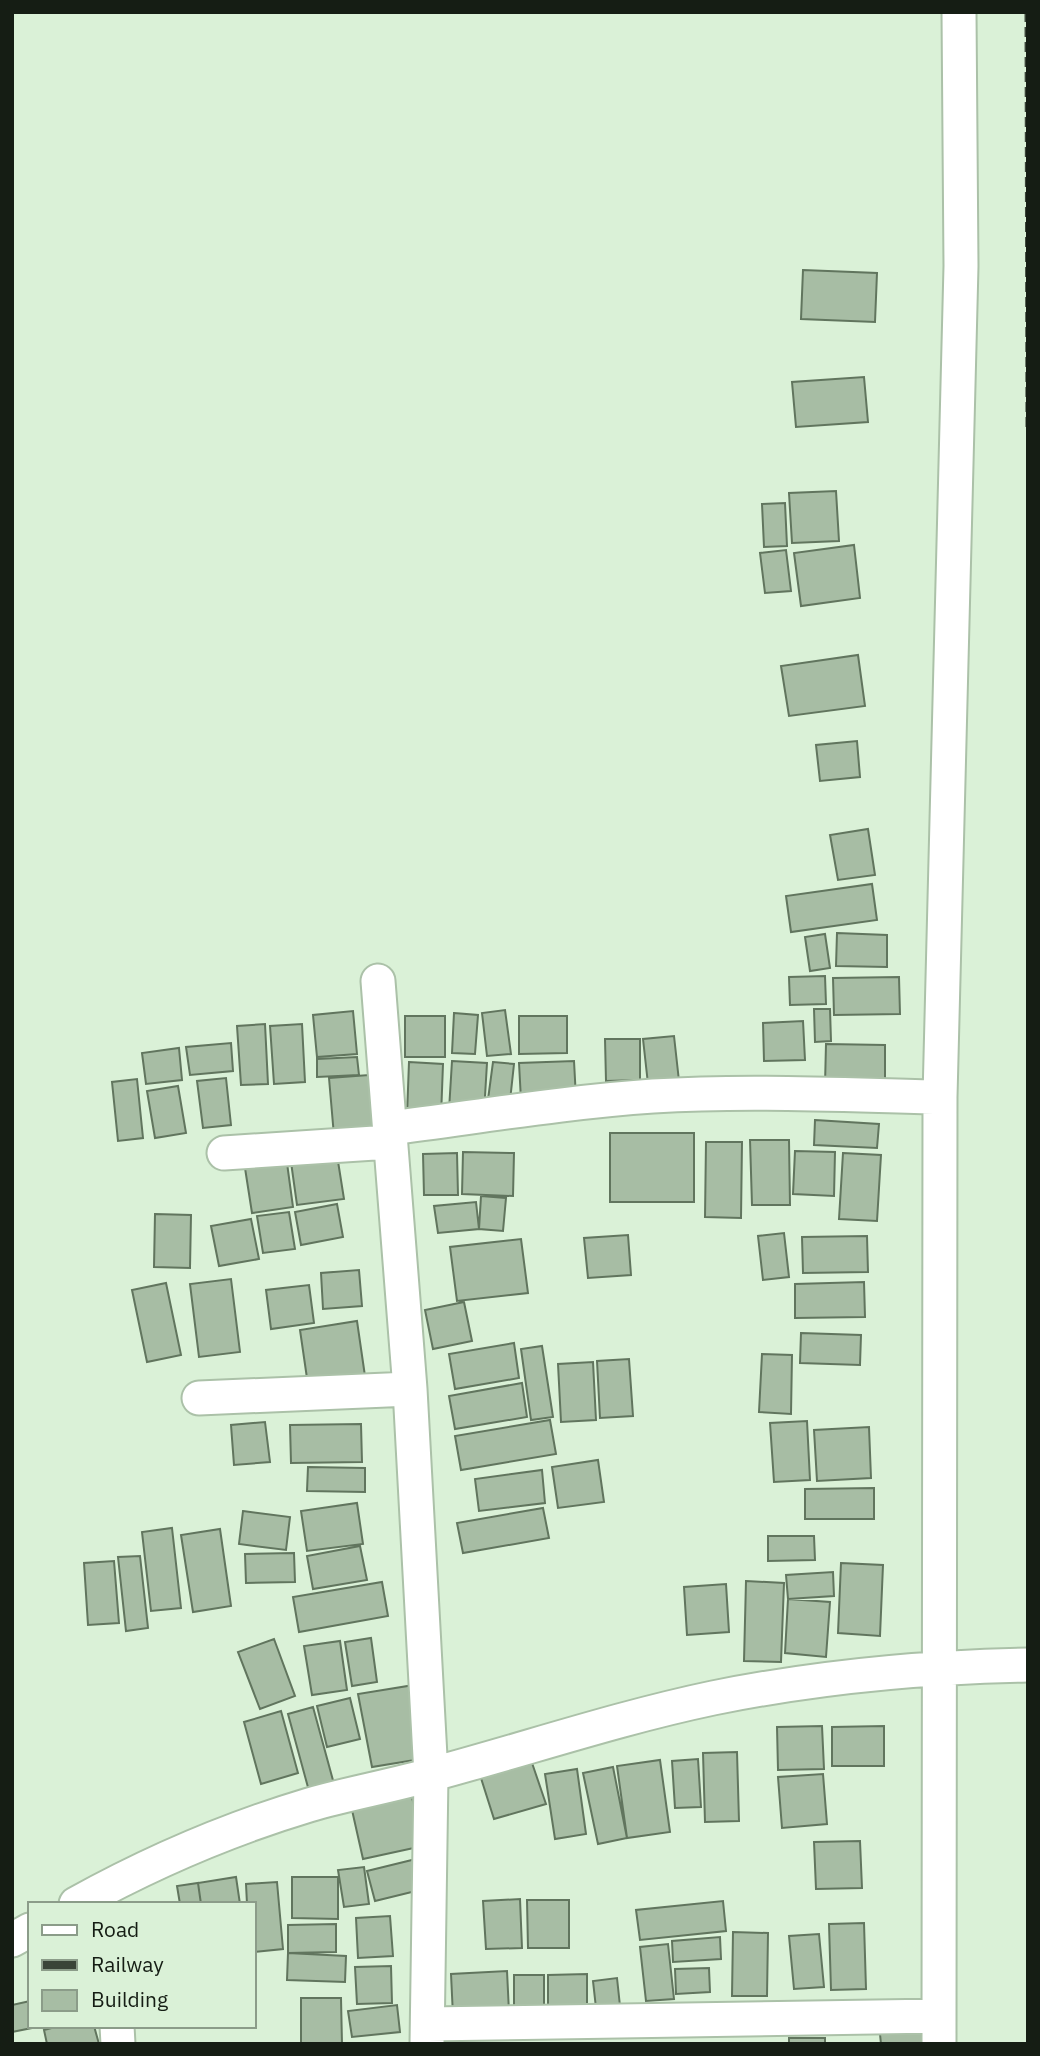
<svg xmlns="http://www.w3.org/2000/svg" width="1040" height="2056" font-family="'IBM Plex Sans',sans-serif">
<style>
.building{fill:#a7bda4;stroke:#61755e;stroke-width:2}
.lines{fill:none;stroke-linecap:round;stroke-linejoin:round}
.minor-casing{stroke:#abc1a8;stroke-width:37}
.minor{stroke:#fff;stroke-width:33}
.rail{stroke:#3a4438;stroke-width:5;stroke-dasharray:10 5;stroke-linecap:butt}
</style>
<rect width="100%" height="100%" fill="#daf1d7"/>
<path class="building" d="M803 270 877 273 875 322 801 319Z
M864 377 868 422 796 427 792 382Z
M836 491 839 541 792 543 789 493Z
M785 503 787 546 764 547 762 504Z
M854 545 860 598 801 606 794 553Z
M786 550 791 591 765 593 760 553Z
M858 655 865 706 789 716 781 666Z
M857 741 860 777 820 781 816 745Z
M868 829 875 875 838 880 830 835Z
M872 884 877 920 791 932 786 896Z
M837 933 887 935V967L836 966Z
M825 934 830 968 810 971 805 937Z
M825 976 826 1004 790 1005 789 977Z
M899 977 900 1014 834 1015 833 978Z
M814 1009H830L831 1041 815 1042Z
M505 1010 511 1054 487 1056 482 1013Z
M353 1011 357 1054 317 1057 313 1015Z
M454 1013 478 1015 475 1054 452 1053Z
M405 1016H445V1057H405Z
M519 1016H567V1053L519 1054Z
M803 1021 805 1060 764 1061 763 1023Z
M265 1024 268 1084 241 1085 237 1026Z
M302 1024 305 1082 274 1084 270 1026Z
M674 1036 679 1081 648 1084 643 1039Z
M605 1039H640V1080L606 1081Z
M231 1043 233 1071 190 1075 186 1047Z
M826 1044 885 1045V1086L825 1085Z
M179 1048 182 1080 146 1084 142 1053Z
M357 1057 359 1075 317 1077V1059Z
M452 1061 487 1063 484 1113 449 1110Z
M574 1061 576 1098 521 1100 519 1063Z
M409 1062 443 1064 441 1117 407 1116Z
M493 1062 514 1064 509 1110 487 1107Z
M369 1075 374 1133 334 1136 329 1078Z
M226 1078 231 1125 203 1128 197 1081Z
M137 1079 143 1138 118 1141 112 1082Z
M178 1086 186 1133 155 1138 147 1091Z
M815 1120 879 1124 877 1148 814 1145Z
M610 1133H694V1202H610Z
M750 1140H789L790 1205H752Z
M706 1142H742L741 1218 705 1217Z
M795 1151 835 1152 834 1196 793 1194Z
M463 1152 514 1153 513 1196 462 1194Z
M457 1153 458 1195H424L423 1154Z
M843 1153 881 1155 877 1221 839 1219Z
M337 1155 344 1199 297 1205 291 1162Z
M287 1163 293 1207 252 1213 245 1168Z
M481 1196 506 1198 503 1231 479 1229Z
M476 1202 479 1229 438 1233 434 1206Z
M337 1204 343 1237 301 1245 295 1212Z
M289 1212 295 1249 263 1253 257 1216Z
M155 1214 191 1215 190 1268 154 1267Z
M251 1219 259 1259 219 1266 211 1226Z
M784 1233 789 1277 763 1280 758 1236Z
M628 1235 631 1275 588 1278 584 1238Z
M867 1236 868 1272 803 1273 802 1237Z
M521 1239 528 1293 457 1301 450 1247Z
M359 1270 362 1306 323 1309 321 1273Z
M231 1279 240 1352 199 1357 190 1284Z
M864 1282 865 1317 795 1318V1284Z
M166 1283 181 1355 147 1362 132 1290Z
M309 1285 314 1323 271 1329 266 1290Z
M464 1302 472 1341 433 1349 425 1310Z
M357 1321 366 1383 309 1392 300 1330Z
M801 1333 861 1335 860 1365 800 1363Z
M514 1343 519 1378 455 1389 449 1354Z
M542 1346 553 1417 531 1420 521 1349Z
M762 1354 792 1355 791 1414 759 1412Z
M629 1359 633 1416 600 1418 597 1361Z
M593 1362 596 1420 561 1422 558 1364Z
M522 1383 527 1417 455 1429 449 1396Z
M550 1420 556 1454 461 1470 455 1436Z
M807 1421 810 1480 774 1482 770 1423Z
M265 1422 270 1462 234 1465 231 1425Z
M361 1424 362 1462 291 1463 290 1425Z
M869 1427 871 1478 817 1481 814 1430Z
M598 1460 604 1502 558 1508 552 1467Z
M308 1467 365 1468V1492L307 1491Z
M542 1470 545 1503 479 1511 475 1479Z
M874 1488V1519H805V1489Z
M357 1503 363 1544 307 1551 301 1511Z
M543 1508 549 1538 463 1553 457 1523Z
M243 1511 290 1517 286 1550 239 1544Z
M172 1528 181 1608 151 1611 142 1532Z
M220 1529 231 1606 193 1612 181 1535Z
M768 1536H814L815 1560 768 1561Z
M360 1546 367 1580 313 1589 307 1556Z
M294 1553 295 1582 246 1583 245 1554Z
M140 1556 148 1628 126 1631 118 1557Z
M114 1561 119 1623 88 1625 84 1563Z
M841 1563 883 1565 880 1636 838 1633Z
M833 1572 834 1596 788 1599 786 1575Z
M746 1581 784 1583 781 1662 744 1661Z
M382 1582 388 1616 299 1632 293 1597Z
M726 1584 729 1632 687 1635 684 1587Z
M788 1599 830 1602 826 1657 785 1653Z
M371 1638 377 1682 352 1686 345 1642Z
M274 1639 295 1696 260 1709 238 1652Z
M340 1641 347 1690 312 1695 304 1646Z
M414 1685 427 1758 372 1767 358 1694Z
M350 1698 360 1739 327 1747 317 1706Z
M313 1707 334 1784 309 1791 288 1714Z
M281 1711 298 1773 261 1784 244 1722Z
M822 1726 824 1769 778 1770 777 1727Z
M884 1726V1766H832V1727Z
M737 1752 739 1821 705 1822 703 1753Z
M698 1759 701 1807 675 1808 672 1761Z
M531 1760 546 1804 494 1819 480 1775Z
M660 1760 670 1832 627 1838 617 1766Z
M613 1767 627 1838 598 1844 583 1773Z
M577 1769 586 1834 555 1839 545 1774Z
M823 1774 827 1824 782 1828 778 1777Z
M412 1797 423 1846 363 1859 352 1810Z
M860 1841 862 1888 816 1889 814 1842Z
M416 1859 424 1889 375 1901 367 1871Z
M364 1867 369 1904 344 1907 338 1870Z
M236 1877 240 1904H201L198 1883Z
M292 1877H338V1919L292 1918Z
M277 1882 283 1949 254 1952V1904H247L246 1884Z
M198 1883 201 1904H180L177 1886Z
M520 1899 522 1948 486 1949 483 1901Z
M527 1900H569V1948H528Z
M723 1901 726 1931 640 1940 636 1910Z
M390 1916 393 1956 358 1958 356 1918Z
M864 1923 866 1989 831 1990 829 1924Z
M336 1924V1952L288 1953V1925Z
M733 1932 768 1933 767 1996H732Z
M819 1934 824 1987 794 1989 789 1936Z
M720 1937 721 1959 673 1962 672 1941Z
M668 1944 674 1999 646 2001 640 1947Z
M288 1953 346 1956 345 1982 287 1980Z
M391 1966 392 2003 357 2004 355 1967Z
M709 1968 710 1992 676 1994 675 1969Z
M507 1971 509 2012 453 2016 451 1974Z
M587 1974V2015H548V1975Z
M514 1975H544V2017H514Z
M617 1978 620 2006 596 2008 593 1981Z
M301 1998H341L342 2044H301Z
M30 2001V2026H42L12 2032V2005Z
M397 2005 400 2032 352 2037 348 2011Z
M926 2025 930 2044H881L880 2034Z
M59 2026H94L99 2044H47L44 2030Z
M148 2026H221V2028Z
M789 2038H825V2044H789Z"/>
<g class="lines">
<defs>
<path id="minor" d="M378 981 410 1389 431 1775 427 2044
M390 1128C477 1117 565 1102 653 1096 749 1090 845 1095 940 1097
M224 1153 390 1142
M199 1398 410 1389
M76 1904C150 1863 229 1829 309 1805 350 1793 392 1786 433 1774 526 1749 618 1718 713 1698 817 1677 922 1667 1028 1665
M12 1940 30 1930
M428 2024 939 2016
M117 2026 118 2044
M939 2044 940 1097 961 266 959 12"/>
</defs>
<use href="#minor" class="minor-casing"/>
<use href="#minor" class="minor"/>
<path class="rail" d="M1027 12 1028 432"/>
</g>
<rect width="1040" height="2056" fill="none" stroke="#151d14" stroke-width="28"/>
<rect x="28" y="1902" width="228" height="126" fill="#daf1d7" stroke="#8b9c89" stroke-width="2"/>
<rect x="42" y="1925" width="35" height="10" fill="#ffffff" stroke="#8b9c89" stroke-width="2"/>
<text x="91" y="1937" font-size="21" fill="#151d14">Road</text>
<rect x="42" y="1960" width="35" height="10" fill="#3a4438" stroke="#8b9c89" stroke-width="2"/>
<text x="91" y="1972" font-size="21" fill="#151d14">Railway</text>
<rect x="42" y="1990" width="35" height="21" fill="#a7bda4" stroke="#8b9c89" stroke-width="2"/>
<text x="91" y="2007" font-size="21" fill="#151d14">Building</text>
</svg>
